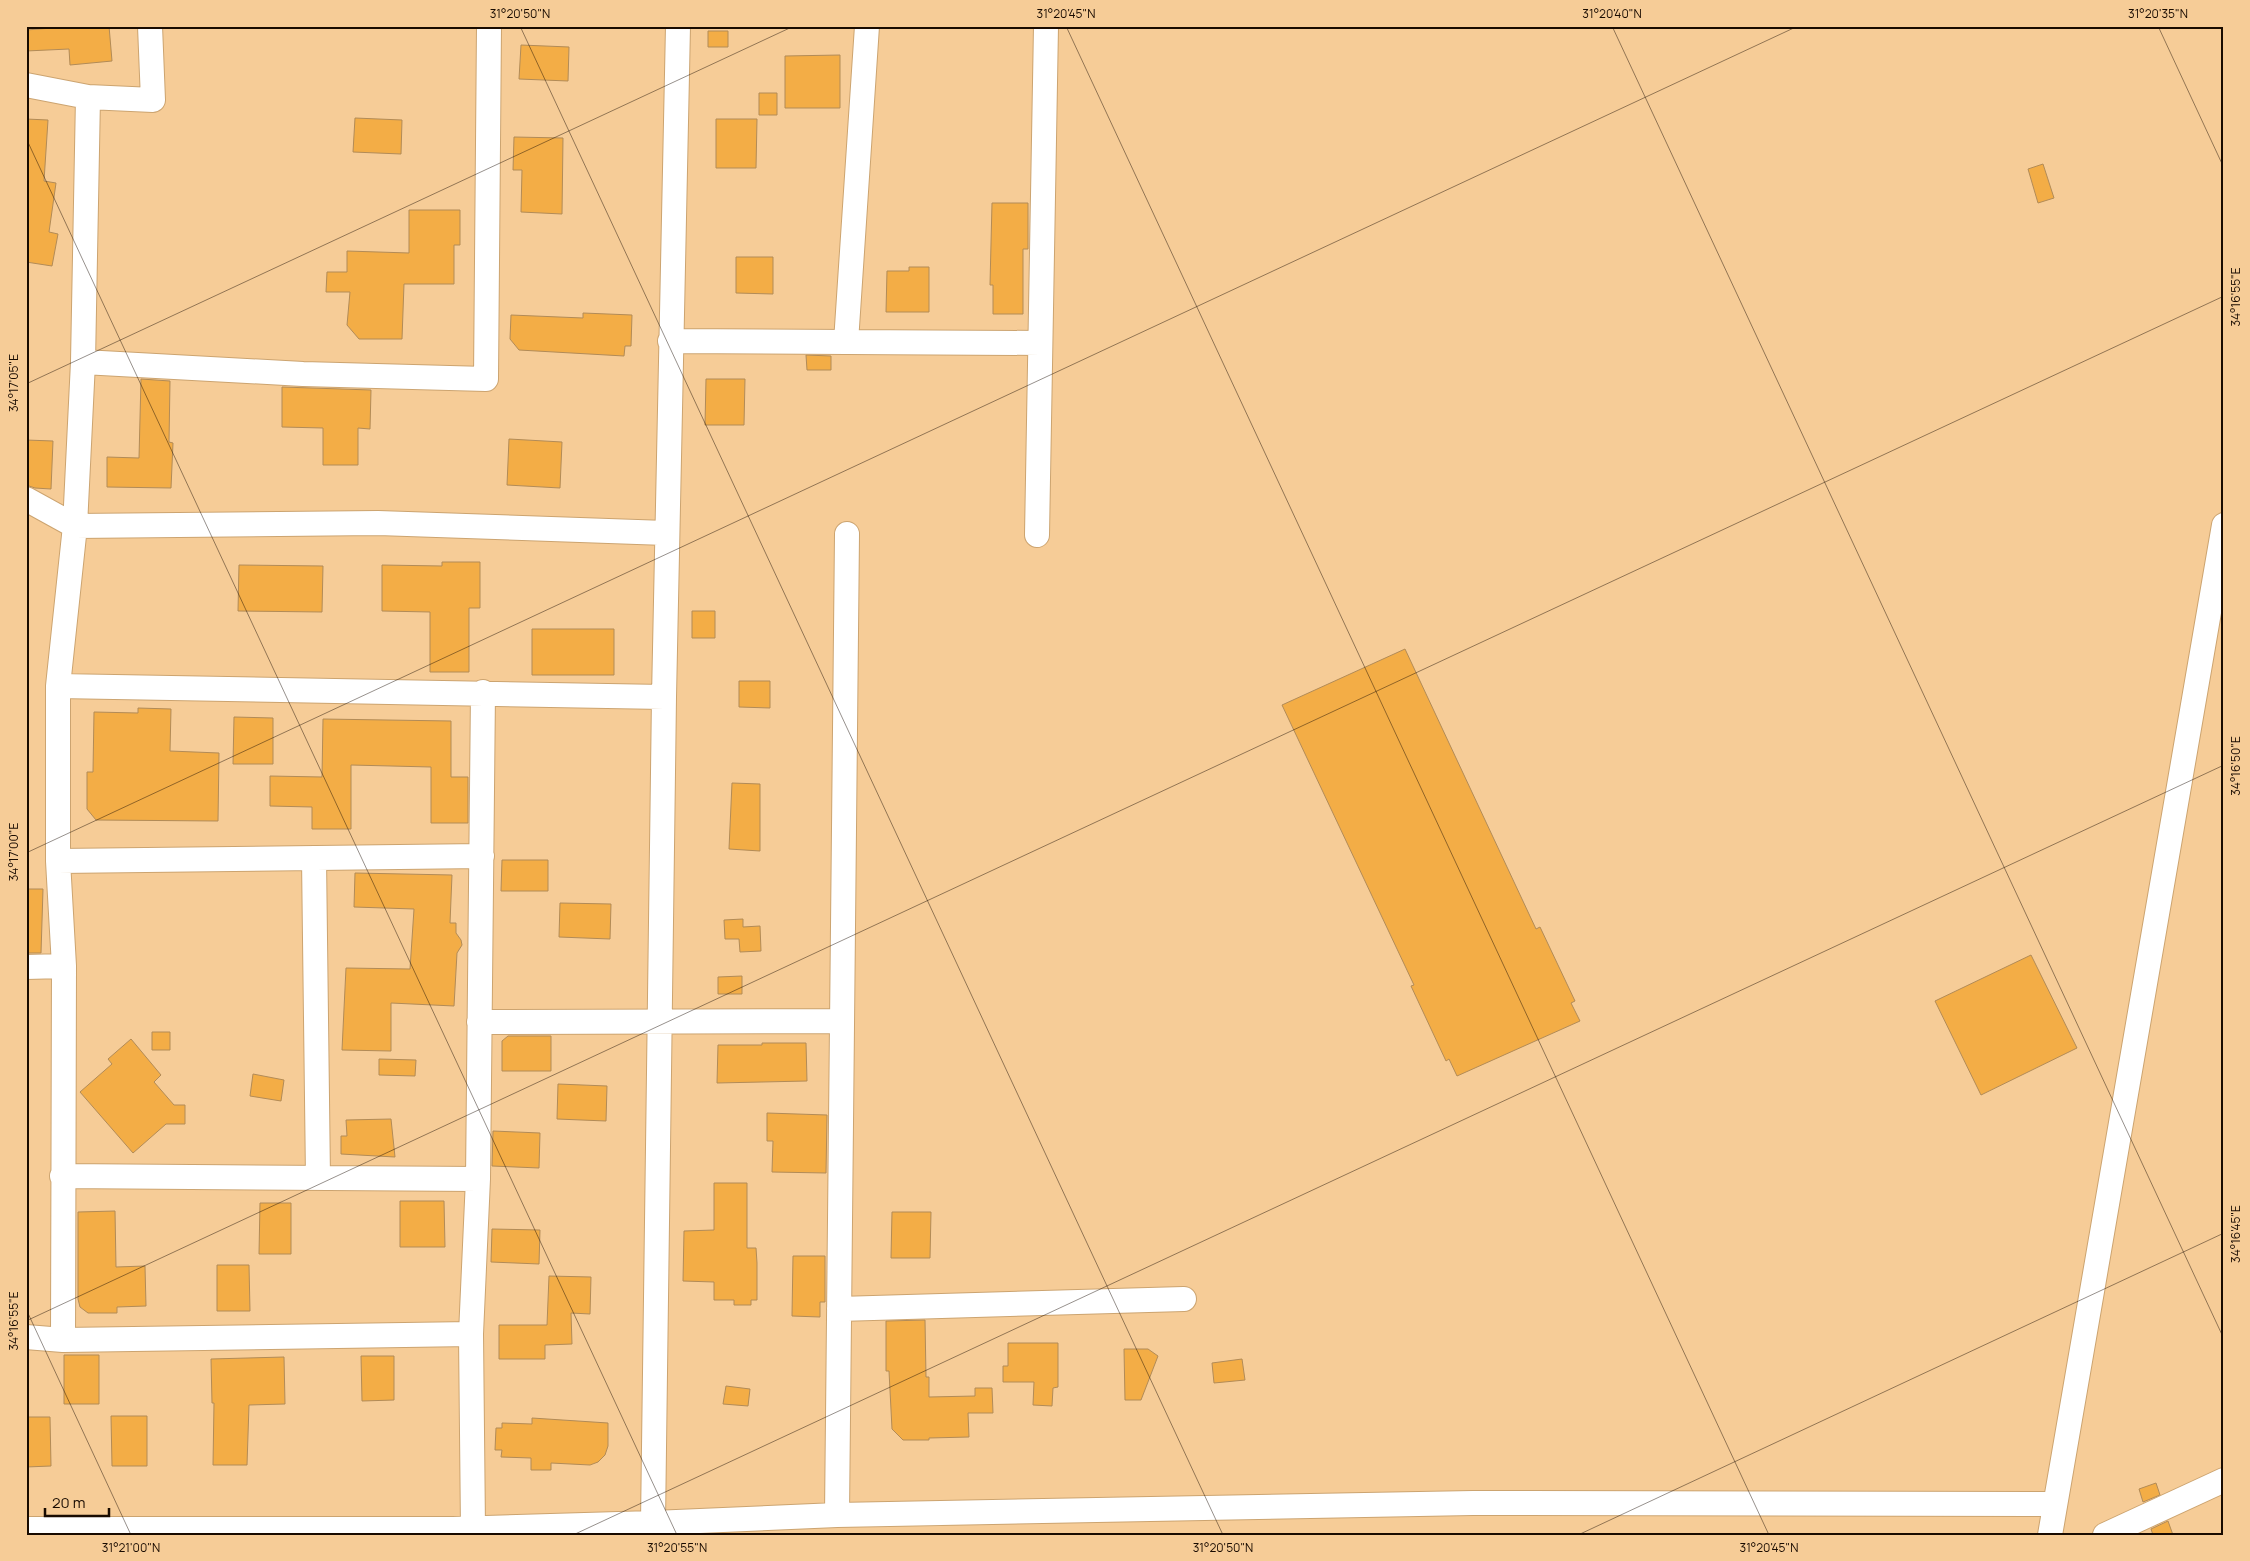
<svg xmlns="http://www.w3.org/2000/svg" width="2250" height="1561" font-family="Manrope,sans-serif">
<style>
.building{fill:#f3ad46;stroke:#b28b57}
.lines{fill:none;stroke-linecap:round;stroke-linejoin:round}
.minor-casing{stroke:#cca470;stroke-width:26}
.minor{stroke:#fff;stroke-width:24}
.ticks{fill:none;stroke:#190b00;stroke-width:1;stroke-opacity:0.45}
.neatline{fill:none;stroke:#190b00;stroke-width:2}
.ticks-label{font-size:12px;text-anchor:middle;fill:#190b00}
</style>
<rect width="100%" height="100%" fill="#f6cc97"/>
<path class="building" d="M79 26H109L112 61 70 65 69 49 26 51V30Z
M708 31H728V47H708Z
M521 45 569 47 568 81 519 79Z
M840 55V108H785V56Z
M759 93H777V115H759Z
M355 118 402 120 401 154 353 152Z
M26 119 48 120 44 181 56 183 49 232 58 234 52 266 26 262Z
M716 119H757L756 168H716Z
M514 137 563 138 562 214 521 212 522 170H513Z
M2043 164 2054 198 2038 203 2028 169Z
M992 203H1028V249H1023V314H993V285H990Z
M409 210H460V245H454V284H404L402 339H359L347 325 350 292H326L327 272H347V251L409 253Z
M736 257H773V294L736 293Z
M909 267H929V312H886L887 271H909Z
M583 313 632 315 631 346H625L624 356 519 350 510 339 511 315 583 318Z
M806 355 831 356V370H807Z
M141 379 170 381 169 442 173 443 171 488 107 487V457L139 458Z
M706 379H745L744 425H705Z
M282 387 371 390 370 429 358 428V465H323V428L282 427Z
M509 439 562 442 560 488 507 485Z
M26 440 53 441 51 489 35 488 26 485Z
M442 562H480V608H469V672H430V612L382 611V565L442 566Z
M239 565 323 566 322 612 238 611Z
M692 611H715V638H692Z
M532 629H614V675H532Z
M1405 649 1536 929 1540 927 1575 1001 1571 1003 1580 1021 1457 1076 1449 1059 1446 1061 1411 986 1414 985 1282 705Z
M739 681H770V708L739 707Z
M138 708 171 709 170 751 219 753 218 821 96 820 87 809V772H93L94 712 138 713Z
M234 717 273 718V764H233Z
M323 719 451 721V777H468V823H431V767L351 765V829H312V807L270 806V776L322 777Z
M732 783 760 784V851L729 849Z
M502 860H548V891H501Z
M355 873 452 875 450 923H456V933L461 940 462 945 457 953 454 1006 391 1003V1051L342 1050 346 968 410 969 414 909 354 907Z
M26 889H43L41 953H26Z
M560 903 611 904 610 939 559 937Z
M743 919V927L760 926 761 951 740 952 739 939H725L724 920Z
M2031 955 2077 1048 1981 1095 1935 1001Z
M742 976V994H718V977Z
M152 1032H170V1050H152Z
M508 1036H551V1071H502V1041Z
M131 1039 161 1075 154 1082 174 1105H185V1124H166L133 1153 80 1092 112 1064 108 1059Z
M762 1043H806L807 1081 717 1083 718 1045H762Z
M379 1059 416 1060 415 1076 379 1075Z
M253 1074 284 1080 281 1101 250 1096Z
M558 1084 607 1086 606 1121 557 1119Z
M767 1113 827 1115 826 1173 772 1172 773 1141H767Z
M391 1119 395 1157 341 1154V1136H347L346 1120Z
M493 1131 540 1133 539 1168 492 1166Z
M714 1183H747V1248H756L757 1263V1300H751V1305H734V1300H714V1282L683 1281 684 1231 714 1230Z
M400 1201H444L445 1247H400Z
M260 1203H291V1254H259Z
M115 1211 116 1267 145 1266 146 1306 117 1307V1313H88L80 1307 78 1299V1212Z
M892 1212H931L930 1258H891Z
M492 1229 540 1230 539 1264 491 1262Z
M793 1256H825V1302H820V1317L792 1316Z
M217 1265H249L250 1311H217Z
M549 1276 591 1277 590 1314 571 1313 572 1344 545 1345V1359H499V1325H547Z
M925 1320 926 1377H929V1397L975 1396V1388H992L993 1413H968L969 1437 929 1438V1440H903L892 1429 889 1371H886V1321Z
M1008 1343H1058V1387L1053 1388 1052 1406 1033 1405 1034 1382H1003V1366H1008Z
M1124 1349H1148L1158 1356 1141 1400H1125Z
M64 1355H99V1404H64Z
M361 1356H394V1400L362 1401Z
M284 1357 285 1404 249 1405 247 1465H213L214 1403H212L211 1359Z
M1242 1359 1245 1380 1214 1383 1212 1363Z
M726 1386 750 1389 748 1406 723 1404Z
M111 1416H147V1466H112Z
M26 1417H50L51 1466 26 1467Z
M532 1418 608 1423V1446L605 1455 598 1462 590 1465 551 1463V1470H531V1458L501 1457 502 1450H495L496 1428H502V1423L532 1424Z
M2156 1483 2160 1495 2143 1502 2139 1489Z
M2168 1521 2173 1535H2153L2151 1529Z"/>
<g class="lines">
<defs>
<path id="minor" d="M26 85 88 97 153 100 150 26
M670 341 1040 343
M846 342 867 26
M83 362 303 374 486 379 489 26
M26 499 75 526 378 523 666 533
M1037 535 1046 26
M58 686 664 697
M314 858 318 1178
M58 861 482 856
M26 967 64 966
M479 1022 842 1021
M62 1176 478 1179
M839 1309 1184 1299
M26 1337 63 1340 471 1334
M63 1340 64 966 58 861V686L75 526 83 362 88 97
M837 1515 847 534
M653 1523 837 1515 1473 1503 2054 1504
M26 1529H453L653 1523 664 697 678 26
M473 1529 471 1334 478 1179 483 692
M2050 1535 2224 525
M2105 1535 2224 1480"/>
</defs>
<use href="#minor" class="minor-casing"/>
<use href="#minor" class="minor"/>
</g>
<path class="ticks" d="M520 26 1223 1535M1066 26 1769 1535M1612 26 2224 1339M2158 26 2224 168M26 138 677 1535M26 384 794 26M26 853 1798 26M26 1309 131 1535M26 1321 2224 296M573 1535 2224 765M1578 1535 2224 1233"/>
<rect width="2250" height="1561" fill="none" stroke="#f6cc97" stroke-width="55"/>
<path d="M45 1508v8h64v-8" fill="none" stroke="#190b00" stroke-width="2.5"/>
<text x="52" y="1508" font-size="15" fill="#190b00" stroke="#f6cc97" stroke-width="4" paint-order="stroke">20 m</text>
<rect x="28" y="28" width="2194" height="1506" class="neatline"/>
<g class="ticks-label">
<text x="520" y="18">31°20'50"N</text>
<text x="1066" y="18">31°20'45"N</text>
<text x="1612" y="18">31°20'40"N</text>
<text x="2158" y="18">31°20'35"N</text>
<text transform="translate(2236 297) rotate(-90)" y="4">34°16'55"E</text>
<text transform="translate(14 383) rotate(-90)" y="4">34°17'05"E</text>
<text transform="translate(2236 766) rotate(-90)" y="4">34°16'50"E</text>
<text transform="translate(14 852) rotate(-90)" y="4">34°17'00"E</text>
<text transform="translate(2236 1234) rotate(-90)" y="4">34°16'45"E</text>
<text transform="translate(14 1321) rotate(-90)" y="4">34°16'55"E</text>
<text x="131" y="1552">31°21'00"N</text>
<text x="677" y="1552">31°20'55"N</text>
<text x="1223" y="1552">31°20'50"N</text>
<text x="1769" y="1552">31°20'45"N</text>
</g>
</svg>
